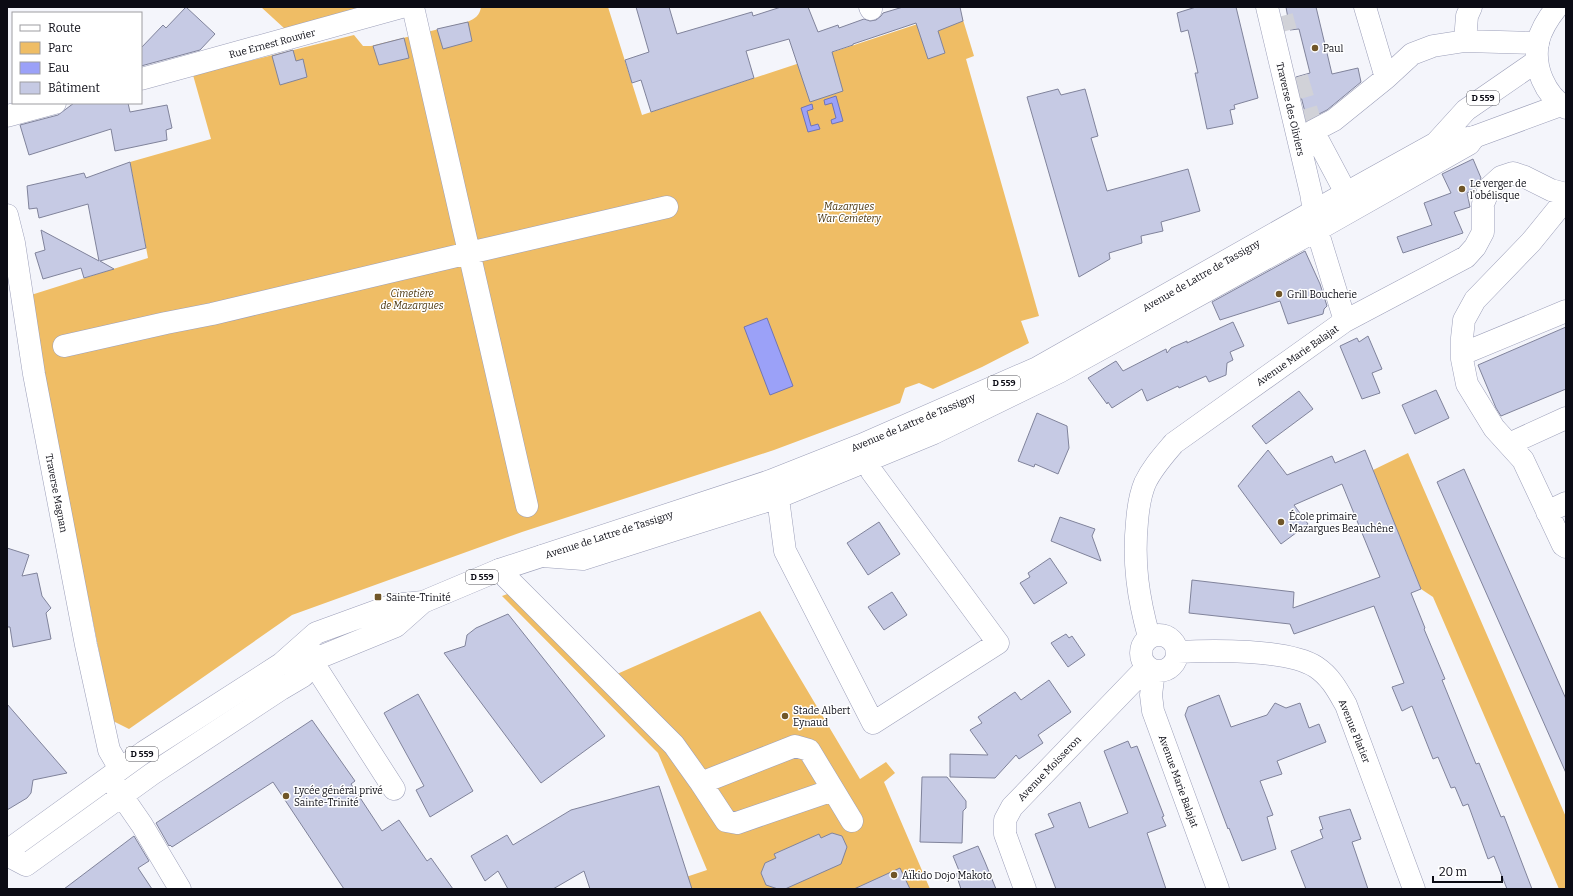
<svg xmlns="http://www.w3.org/2000/svg" width="1573" height="896" font-family="Bitter,serif">
<style>
.green{fill:#efbd65}
.water{fill:#9ba1f8;stroke:#7074b4}
.building{fill:#c6cae4;stroke:#80839b}
.lines{fill:none;stroke-linecap:round;stroke-linejoin:round}
.minor-tunnel{stroke:#d1d2d8;stroke-width:22;stroke-dasharray:22 11;stroke-linecap:butt}
.minor-casing{stroke:#9c9fb9;stroke-width:23}
.major-casing{stroke:#9c9fb9;stroke-width:23}
.minor{stroke:#fff;stroke-width:22}
.major{stroke:#fff;stroke-width:22}
.poi-dot{fill:#705628;stroke:#fff;stroke-width:1.5}
.labels{text-anchor:middle;stroke-width:3;stroke-linejoin:round;paint-order:stroke}
.shield{fill:#fff;stroke:#54545a;stroke-width:1}
.shield-label{font-size:9px;font-weight:bold;fill:#0b0b14}
.street-label{font-size:10px;fill:#0b0b14;stroke:#fff}
.poi-label{font-size:10px;fill:#0b0b14;stroke:#fff;text-anchor:start}
.park-label{font-size:10px;font-style:italic;fill:#4a350d;stroke:#fff}
</style>
<rect width="100%" height="100%" fill="#f4f5fb"/>
<path class="green" d="M261 7H366L285 29Z
M481 7H608L642 115 960 10 974 56 966 59 1039 316 1021 321 1029 343 982 367 933 389 919 383 905 388 900 403 774 450 522 532 292 615 129 729 113 721 29 304 31 295 148 258 130 162 211 139 193 75 354 35 363 46H371L467 22C475 19 480 15 481 7Z
M1408 453 1566 817V889H1559L1433 597 1421 589 1373 470Z
M529 586 617 674 760 611 860 779 886 762 895 773 884 782 930 889H650L707 870 658 753 502 596Z"/>
<path class="water" d="M836 96 843 121 832 124 831 120 836 118 832 103 825 105 824 100Z
M812 104 813 109 807 111 811 126 818 124 820 129 808 132 801 108Z
M767 318 793 386 770 395 744 327Z"/>
<path class="building" d="M186 7 215 34 200 50 141 66V48L163 25 166 28Z
M636 7H669L677 34 752 12 753 16 781 7H808L818 32 838 25 839 28 864 19 870 21 876 20 881 16 883 13 903 7H960L963 21 938 31 945 53 928 59 916 23 853 44V45L832 52 843 91 810 102 789 39 746 51 754 78 651 112 641 80 632 83 625 60 649 52Z
M1196 7H1236L1258 98 1234 105 1235 109 1230 110 1233 124 1207 129 1195 73H1198L1188 30 1181 32 1177 13Z
M1286 7H1316L1332 74 1358 68 1361 82 1327 110 1307 120 1296 77 1310 73 1299 29 1290 30Z
M468 22 472 41 443 49 437 29Z
M404 38 409 58 379 65 373 46Z
M293 50 296 61 303 59 307 77 280 85 272 56Z
M1058 89 1061 95 1085 89 1098 136 1091 138 1107 191 1188 169 1200 211 1161 222 1163 231 1141 236 1142 243 1109 253 1110 259 1079 277 1027 97Z
M74 103H128L130 112 167 105 172 128 166 130 167 140 115 151 111 129 29 155 20 125 58 115Z
M1473 159 1481 178 1476 188 1467 193 1470 207 1454 212 1463 233 1403 253 1397 237 1432 225 1424 203 1451 193 1442 174Z
M130 162 146 248 100 261 114 269 84 278 81 268 43 279 35 253 45 250 41 230 99 261 88 204 39 218 37 208 29 209 27 186 84 173 86 178Z
M1305 251 1320 284 1327 306 1324 309 1323 314 1288 324 1280 301 1220 320 1212 302Z
M1233 322 1244 346 1230 352 1233 360 1227 363 1226 375 1209 382 1206 376 1179 388 1178 386 1147 401 1142 389 1112 408 1108 402 1107 404 1088 378 1116 361 1123 371 1166 349 1167 353 1171 348 1187 341V343Z
M1566 327V389L1501 416 1496 408 1478 365Z
M1368 336 1382 369 1372 373 1380 393 1362 399 1340 346 1357 338 1359 342Z
M1436 390 1449 418 1415 434 1402 405Z
M1299 391 1313 409 1266 444 1252 426Z
M1037 413 1067 426 1069 448 1058 474 1035 464 1034 467 1018 461Z
M1268 450 1287 475 1332 456 1335 463 1365 450 1421 589 1411 593 1425 628 1424 629 1445 679 1442 680 1476 764 1479 763 1501 817 1504 816 1532 889H1507L1494 856 1488 859 1468 804 1463 806 1455 787 1451 788 1438 757 1433 759 1412 706 1402 711 1392 687 1404 683 1374 606 1294 634 1290 624 1189 613 1192 580 1294 592 1293 608 1380 577 1342 484 1294 505 1308 524 1281 544 1238 486Z
M1464 469 1566 699V773L1437 482Z
M1060 517 1095 529 1092 536 1101 561 1051 541Z
M879 522 900 554 868 575 847 543Z
M7 548 29 555 22 576 37 573 42 596 51 608 46 613 51 639 13 647 10 627H7Z
M1050 558 1067 583 1034 604 1020 583 1030 577 1028 573Z
M892 592 907 615 884 630 868 607Z
M508 614 605 736 541 783 444 653 465 646 467 635 476 628Z
M1066 634 1069 638 1072 636 1085 655 1068 667 1051 643Z
M1049 680 1071 712 1038 735 1043 743 1019 759 1016 755 995 778 950 777V754L988 755 970 730 982 723 978 717 1015 692 1021 700Z
M418 694 473 791 430 817 416 790 424 786 384 713Z
M1219 695 1231 727 1267 715 1275 703 1286 708 1300 703 1309 728 1319 724 1326 742 1277 761 1282 774 1260 781 1273 815 1267 817 1276 849 1242 861 1229 828 1228 829 1185 715 1188 707Z
M7 704 67 773 33 780 31 793 27 798 7 810Z
M312 720 355 781 351 784 382 831 399 820 427 861 431 858 453 889H344L273 782 172 847 170 845 169 846 156 823Z
M1128 741 1131 748 1137 746 1164 816 1162 817 1166 826 1147 833 1166 889H1056L1035 834 1054 827 1048 814 1080 802 1089 828 1128 813 1104 751Z
M922 777H947L966 801V808L963 811 962 843 920 842Z
M659 786 692 889H590L584 871 553 889H508L498 871 485 881 471 856 507 835 513 845 571 810Z
M1350 809 1361 839 1352 842 1368 889H1306L1291 851 1323 838 1320 830 1323 829 1319 817Z
M832 833 842 836 847 847 841 864 785 889H778L766 885 761 873 765 863 776 858 774 854 819 834 821 838Z
M134 836 149 861 138 868 152 889H64Z
M978 846 985 862 996 889H961L956 874 960 873 953 856Z
M900 868 910 889H854Z"/>
<g class="lines">
<path class="minor-tunnel" d="M1282 16 1286 31
M1297 77 1313 131"/>
<defs>
<path id="minor" d="M413 7 527 506
M870 7 871 9
M1267 7 1311 193 1317 230 1345 321
M1365 7 1386 78
M1465 41 1467 16 1471 7
M141 79 402 7
M7 116 55 103
M1346 193 1313 131 1334 120 1386 78 1412 54 1433 46 1465 41 1538 43
M1566 199 1531 242 1475 300 1464 320 1462 338V359L1467 384 1494 428 1523 460 1563 545 1566 547
M7 215 14 243 34 374 86 645 109 750 120 769
M64 346 166 323 212 314 469 253 667 207
M1462 354 1566 311
M1509 444 1566 418
M772 485 779 506 785 551 873 723 998 643 872 472 862 448
M1547 512 1566 503
M542 556 583 559 677 529 776 498 934 433 1059 372 1317 230 1469 144 1474 137
M499 570 674 745 701 783 795 746 809 750 852 821
M1141 653a18 18 0 1 1 36 0a18 18 0 1 1-36 0Z
M1149 637C1138 597 1133 563 1137 522 1138 509 1140 495 1145 483 1152 468 1163 456 1174 443L1345 321 1466 257 1475 247 1483 232V204L1490 187 1501 177 1513 173 1525 177 1551 190 1566 194
M1178 652C1212 650 1288 649 1316 667 1331 677 1338 691 1346 705L1414 889
M310 658 394 789
M1154 671 1151 695 1153 711 1218 889
M113 783 142 825 180 889
M701 783 726 821 737 823 833 790
M7 855 26 865 152 774 281 689 303 676 310 658
M1025 889 1005 834V820L1012 807 1147 667"/>
<path id="major" d="M1557 7C1549 17 1541 29 1538 42 1533 67 1545 95 1566 108
M1436 143 1474 137 1561 105
M281 664 325 655 396 626 423 602 499 570 770 481 861 445 1037 368 1346 193 1436 143 1466 110 1537 61
M7 851 144 752 281 664 316 633 393 605 423 602"/>
</defs>
<use href="#minor" class="minor-casing"/>
<use href="#major" class="major-casing"/>
<use href="#minor" class="minor"/>
<use href="#major" class="major"/>
</g>
<g class="poi-dot">
<circle cx="1315" cy="48" r="4"/>
<circle cx="1462" cy="189" r="4"/>
<circle cx="1279" cy="294" r="4"/>
<circle cx="1281" cy="522" r="4"/>
<rect x="374" y="593" width="8" height="8" rx="2"/>
<circle cx="785" cy="716" r="4"/>
<circle cx="286" cy="796" r="4"/>
<circle cx="894" cy="875" r="4"/>
</g>
<g class="labels">
<g class="shield">
<rect x="1467" y="91" width="32" height="14" rx="3"/>
<rect x="988" y="376" width="32" height="14" rx="3"/>
<rect x="466" y="570" width="32" height="14" rx="3"/>
<rect x="126" y="747" width="32" height="14" rx="3"/>
</g>
<g class="shield-label">
<text x="1483" y="101">D 559</text>
<text x="1004" y="386">D 559</text>
<text x="482" y="580">D 559</text>
<text x="142" y="757">D 559</text>
</g>
<g class="street-label">
<text transform="translate(272 43) rotate(-15)" y="4">Rue Ernest Rouvier</text>
<text transform="translate(1291 109) rotate(77)" y="4">Traverse des Oliviers</text>
<text transform="translate(1201 275) rotate(-30)" y="4">Avenue de Lattre de Tassigny</text>
<text transform="translate(1297 355) rotate(-35)" y="4">Avenue Marie Balajat</text>
<text transform="translate(913 422) rotate(-23)" y="4">Avenue de Lattre de Tassigny</text>
<text transform="translate(57 493) rotate(79)" y="4">Traverse Magnan</text>
<text transform="translate(609 534) rotate(-18)" y="4">Avenue de Lattre de Tassigny</text>
<text transform="translate(1355 731) rotate(68)" y="4">Avenue Platier</text>
<text transform="translate(1049 768) rotate(-46)" y="4">Avenue Moisseron</text>
<text transform="translate(1179 781) rotate(70)" y="4">Avenue Marie Balajat</text>
</g>
<g class="poi-label">
<text x="1323" y="52">Paul</text>
<text x="1470" y="187">Le verger de<tspan x="1470" dy="12">l'obélisque</tspan></text>
<text x="1287" y="298">Grill Boucherie</text>
<text x="1289" y="520">École primaire<tspan x="1289" dy="12">Mazargues Beauchêne</tspan></text>
<text x="386" y="601">Sainte-Trinité</text>
<text x="793" y="714">Stade Albert<tspan x="793" dy="12">Eynaud</tspan></text>
<text x="294" y="794">Lycée général privé<tspan x="294" dy="12">Sainte-Trinité</tspan></text>
<text x="902" y="879">Aïkido Dojo Makoto</text>
</g>
<g class="park-label">
<text x="849" y="210">Mazargues<tspan x="849" dy="12">War Cemetery</tspan></text>
<text x="412" y="297">Cimetière<tspan x="412" dy="12">de Mazargues</tspan></text>
</g>
</g>
<rect width="1573" height="896" fill="none" stroke="#0b0b14" stroke-width="16"/>
<rect x="12" y="12" width="130" height="92" fill="#ffffff" stroke="#9d9da1"/>
<rect x="20" y="25" width="20" height="6" fill="#ffffff" stroke="#9d9da1"/>
<text x="48" y="32" font-size="12" fill="#0b0b14">Route</text>
<rect x="20" y="42" width="20" height="12" fill="#efbd65" stroke="#9d9da1"/>
<text x="48" y="52" font-size="12" fill="#0b0b14">Parc</text>
<rect x="20" y="62" width="20" height="12" fill="#9ba1f8" stroke="#9d9da1"/>
<text x="48" y="72" font-size="12" fill="#0b0b14">Eau</text>
<rect x="20" y="82" width="20" height="12" fill="#c6cae4" stroke="#9d9da1"/>
<text x="48" y="92" font-size="12" fill="#0b0b14">Bâtiment</text>
<path d="M1433 876v6h69v-6" fill="none" stroke="#0b0b14" stroke-width="2"/>
<text x="1439" y="876" font-size="12" fill="#0b0b14" stroke="#ffffff" stroke-width="3" paint-order="stroke">20 m</text>
</svg>
